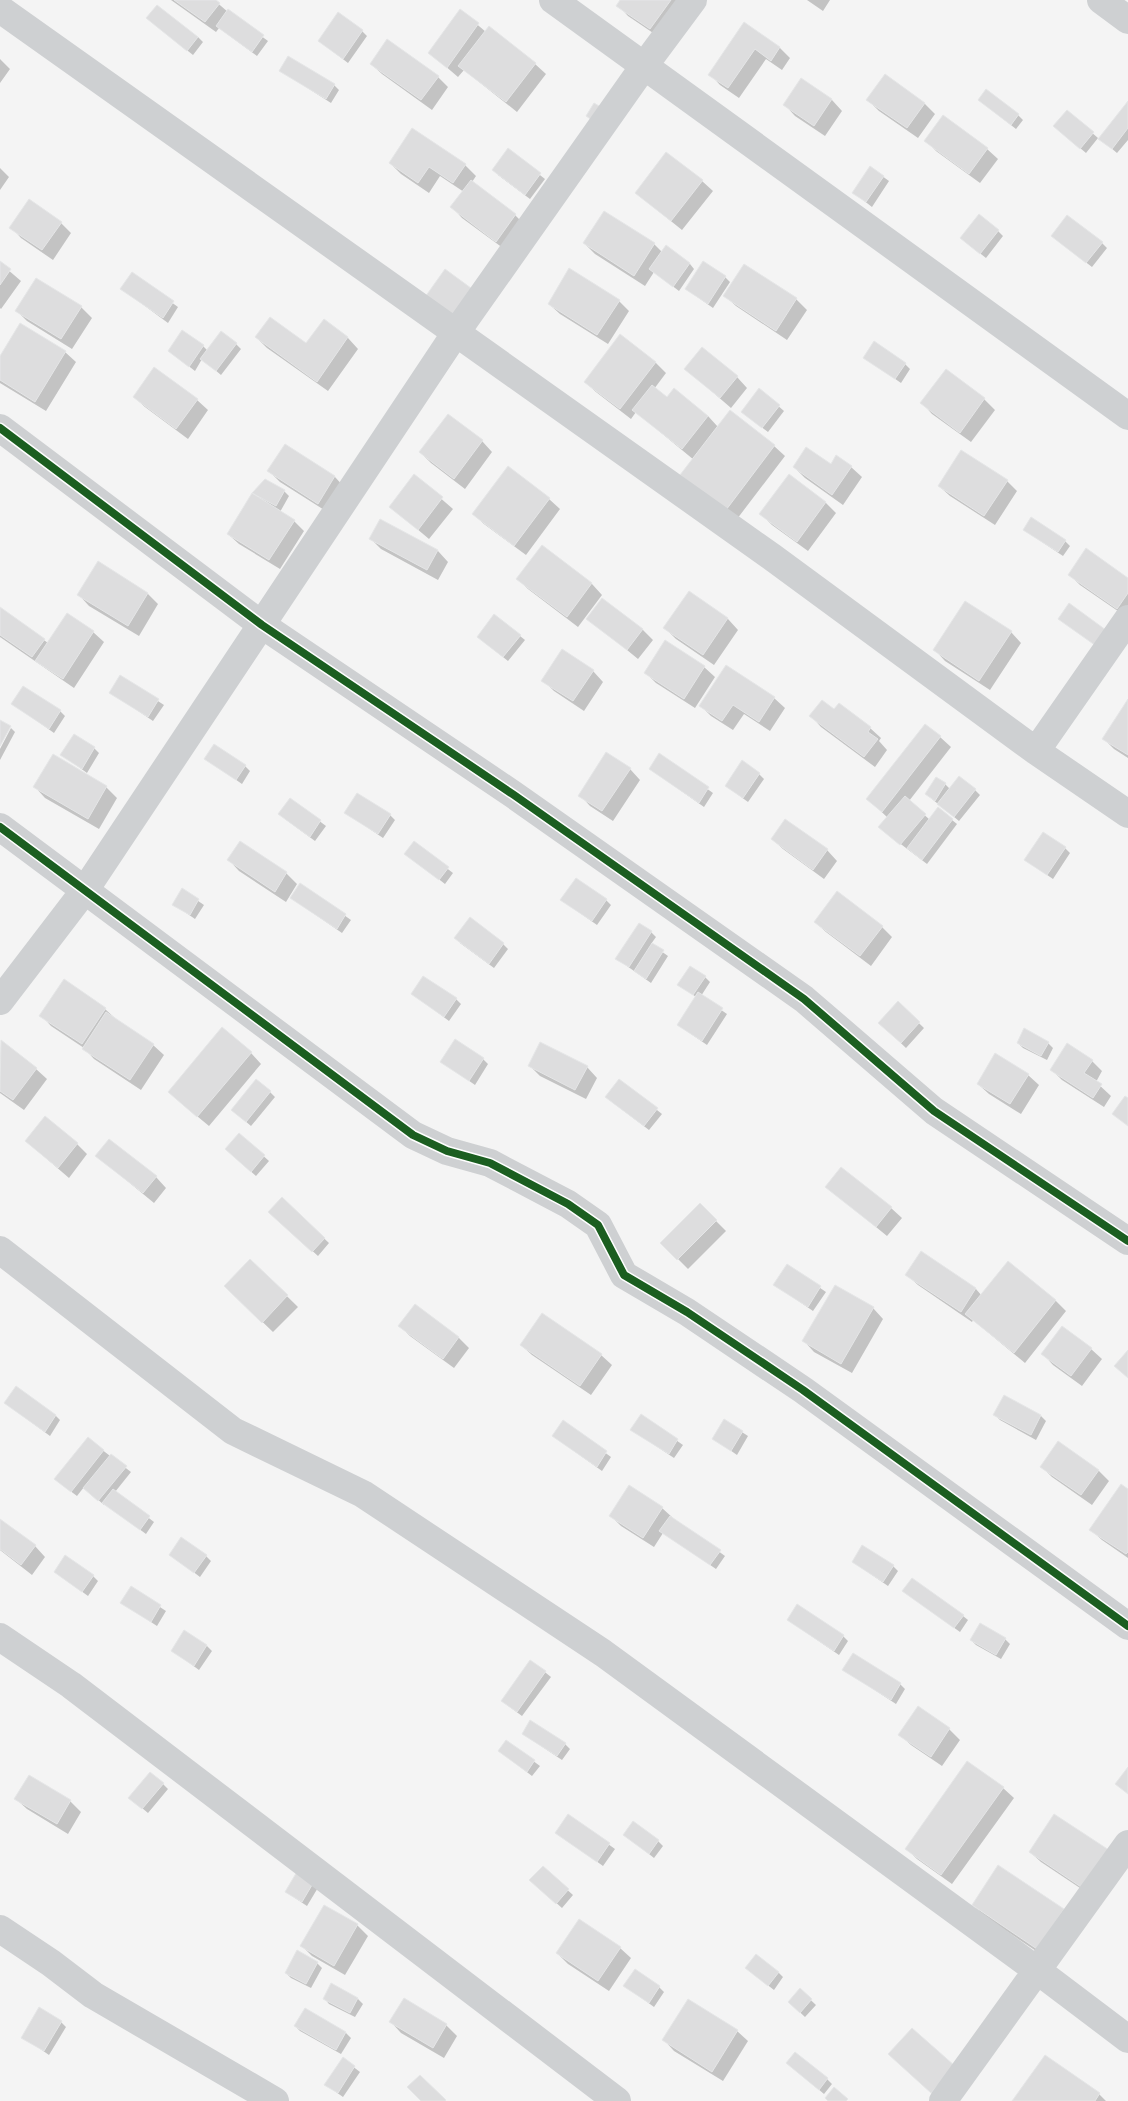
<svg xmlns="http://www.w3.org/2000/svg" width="1128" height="2101" font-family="Montserrat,sans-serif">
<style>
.shadow{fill:#0003}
.building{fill:#ddddde;stroke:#e5e6e7}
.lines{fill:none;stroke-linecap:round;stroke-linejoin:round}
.minor{stroke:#ced0d2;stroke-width:28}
.cycleway-casing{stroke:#fff;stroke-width:11}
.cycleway{stroke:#1b5e20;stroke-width:8}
</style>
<rect width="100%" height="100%" fill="#f4f4f4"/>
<path class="shadow" d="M171 0H214L228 12 268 41 257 56 219 28 216 32Z
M622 0H689L662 39 628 16 618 5Z
M807 0H830L823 11Z
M460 10 486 32 535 64 546 74 517 112 464 70 458 77 430 53Z
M153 23 198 37 203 42 193 55Z
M745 24 780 48 790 58 782 70 766 59 739 98 720 85 710 74Z
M362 31 367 36 348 63 319 41Z
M0 59 10 69 0 83Z
M371 64 438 77 448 87 432 110 382 74Z
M281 71 334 85 339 90 331 103Z
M885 76 925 104 935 114 918 138 879 111 868 100Z
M802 80 832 100 842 111 825 136 795 116 785 105Z
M979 100 1018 115 1023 120 1016 129Z
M1128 103V140L1117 153 1105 143Z
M1068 112 1098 138 1086 153 1060 131Z
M926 140 987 149 998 159 980 183 936 151Z
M508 150 545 179 530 199 498 175Z
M390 163 465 165 476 176 472 182 515 215 526 226 507 251 462 218 452 207 464 192 440 176 429 193 401 174Z
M0 168 9 177 0 190Z
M871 168 889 181 872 207 854 193Z
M702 181 713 191 682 230 636 193Z
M61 223 71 233 53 260 21 238 11 227Z
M998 231 1003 236 986 258 967 243Z
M1058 241 1102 243 1107 248 1092 267Z
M584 243 654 244 662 252 690 264 694 269 679 291 654 272 645 286 595 254Z
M0 263 21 281 1 309 0 308Z
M745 266 796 299 807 310 787 340 736 306 725 296Z
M132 274 178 307 168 323 122 289Z
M725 277 730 282 713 308 686 289Z
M619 301 629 311 608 344 560 314 549 304Z
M81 307 92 318 72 349 27 321 17 311Z
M324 321 348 338 358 349 328 391 267 348 256 337 306 345Z
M620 336 656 363 666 373 654 389 667 399 708 416 718 427 774 446 785 456 737 519 692 486 694 460 636 412 631 419 596 392 585 382Z
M236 344 241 349 221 375 202 359 195 371 169 351 203 346 208 351Z
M65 352 76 362 46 411 0 383V359Z
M865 358 905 364 910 369 901 383Z
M686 369 737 377 747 388 731 408Z
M946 371 984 399 995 410 971 442 932 414 922 403Z
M760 390 784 411 768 432 747 416Z
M134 397 197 400 208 410 188 439 145 407Z
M482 441 492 452 465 489 431 463 420 452Z
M285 445 335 477 345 488 329 513 280 482 269 471Z
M794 467H851L862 477 843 505 805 478Z
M508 468 549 499 560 509 526 555 484 524 473 514Z
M415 476 453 509 429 539 391 507Z
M790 476 826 503 836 513 808 551 772 525 761 514Z
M1007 481 1017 491 995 525 950 496 939 486Z
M284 491 289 496 280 512 294 521 304 531 280 569 239 544 228 534 253 493Z
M380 521 438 551 448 562 438 580 381 549 371 539Z
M1024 530 1065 541 1070 546 1063 556Z
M542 547 592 584 602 595 578 627 528 589 518 579Z
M99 563 148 594 158 604 139 636 89 606 79 595Z
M1069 574 1128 579V618L1080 585Z
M689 593 728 619 738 630 714 665 676 639 665 628Z
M602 599 643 630 653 640 638 659 588 618Z
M0 609 48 643 93 632 104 642 74 688 0 637Z
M1011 632 1021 643 990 690 945 661 935 650Z
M520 636 525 640 508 661 484 642Z
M704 667 715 677 695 708 656 683 646 673Z
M593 671 603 682 584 711 554 691 543 680Z
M121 677 164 705 153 721 110 692Z
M774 698 785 708 770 731 744 714 733 730 711 716 701 706Z
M1128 702V758L1114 749 1104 739Z
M13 704 60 711 65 716 54 733Z
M834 711 870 728 881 738 879 741 887 750 875 767 821 727 811 716Z
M11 728 15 732 0 760V749Z
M940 737 951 747 909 801 930 820H952L957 824 927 864 885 832 888 818 868 799Z
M94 748 99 753 87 773 62 755Z
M660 755 713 793 704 807 650 769Z
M206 759 245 766 250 771 242 784Z
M630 769 640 780 613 821 590 806 580 795Z
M759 774 764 779 748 802 726 786Z
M945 784 950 789 975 790 980 795 959 821 932 799Z
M35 787H106L117 798 99 829 45 798Z
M290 799 326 826 315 841 285 819Z
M346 813 390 815 395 820 383 838Z
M772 839 827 850 837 861 824 879 783 849Z
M414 843 453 873 445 884 406 854Z
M1065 848 1070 853 1053 879 1025 860Z
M229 860 286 873 297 884 286 902 239 871Z
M301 885 351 920 342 933 297 902Z
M182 890 204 905 195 919 173 904Z
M606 900 611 905 597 925 567 904Z
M815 922 882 927 892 937 871 966 826 932Z
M651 932 656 937 651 944 668 956 651 983 617 959Z
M460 943 503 944 508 949 494 968Z
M705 977 710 982 701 996 727 1014 707 1045 678 1025 696 997 679 985Z
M413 994 456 999 461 1004 449 1021Z
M898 1003 924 1028 906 1048 885 1028Z
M105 1009 117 1020 153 1045 164 1055 141 1090 94 1059 84 1048 51 1026 41 1015Z
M1 1042 36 1069 47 1079 24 1110 0 1093Z
M1018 1043H1048L1053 1048 1047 1060 1023 1048Z
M251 1053 261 1064 209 1126 180 1102Z
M483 1059 488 1064 475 1085 442 1062Z
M1092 1061 1102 1071 1096 1082 1111 1096 1104 1107 1062 1080 1052 1070Z
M529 1065 587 1067 597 1078 586 1099 540 1076Z
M1028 1075 1039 1085 1021 1114 989 1094 978 1084Z
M619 1080 662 1114 649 1130 612 1102Z
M270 1092 275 1097 251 1126 232 1110Z
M239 1134 269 1161 256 1176 231 1154Z
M26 1141 77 1144 87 1154 69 1178Z
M97 1156 156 1177 166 1188 154 1203Z
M827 1187 891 1208 902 1218 887 1236Z
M282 1199 329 1243 318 1256 275 1217Z
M700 1205 726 1231 688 1269 662 1243Z
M921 1253 976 1289 982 1296 1055 1300 1066 1311 1025 1363 973 1320 972 1322 918 1285 907 1275Z
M250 1260 298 1307 273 1332 225 1286Z
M788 1266 826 1292 813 1311 775 1285Z
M415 1305 459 1338 469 1348 454 1368 410 1336 400 1326Z
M873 1308 883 1319 852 1373 814 1352 804 1341Z
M521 1345 601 1355 612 1365 591 1395 532 1355Z
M1091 1349 1102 1359 1082 1386 1053 1365 1043 1354Z
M1005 1397 1041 1416 1046 1421 1036 1440 1000 1420 995 1415Z
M5 1403 56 1416 60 1420 50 1436Z
M641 1416 683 1445 674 1458 632 1430Z
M725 1421 748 1436 737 1455 714 1439Z
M563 1422 611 1457 602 1471 553 1436Z
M88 1439 131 1472 115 1492 154 1522 146 1534 105 1504 104 1505 84 1487 77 1496 61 1484Z
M1041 1466 1099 1471 1109 1481 1092 1505 1052 1477Z
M1128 1490V1558L1102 1540 1091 1530Z
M662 1508 673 1518 725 1556 716 1569 663 1533 654 1547 621 1526 610 1515Z
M0 1521 35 1546 45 1557 32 1575 0 1550Z
M171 1555 206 1556 211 1561 200 1577Z
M853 1562 893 1566 898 1571 888 1586Z
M55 1572 93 1576 98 1581 88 1596Z
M131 1588 166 1611 157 1626 122 1603Z
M903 1591 963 1616 968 1620 960 1632Z
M788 1620 843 1636 848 1641 839 1655Z
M1005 1639 1010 1644 1001 1659 976 1645 971 1640Z
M207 1646 212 1651 199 1670 173 1651Z
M531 1661 551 1677 522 1716 507 1705Z
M844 1670 900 1684 905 1689 896 1704Z
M918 1707 949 1729 960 1740 942 1766 911 1745 900 1735Z
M523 1734 565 1744 570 1749 562 1760Z
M506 1741 540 1766 532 1776 499 1751Z
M29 1776 70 1801 81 1812 68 1834 27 1809 16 1799Z
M163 1784 168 1789 148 1813 130 1798Z
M1003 1788 1014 1798 952 1884 917 1859 906 1848Z
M569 1816 615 1849 603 1866 557 1833Z
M625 1835 658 1841 663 1846 654 1858Z
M1030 1852 1125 1866 1101 1902 1041 1862Z
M543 1868 573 1895 562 1908 536 1885Z
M314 1881 319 1886 307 1906 286 1892Z
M973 1905 1063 1910 1074 1920 1048 1959 984 1916Z
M357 1925 368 1936 345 1975 312 1956 302 1946Z
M620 1948 631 1958 609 1991 568 1964 557 1953Z
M317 1963 322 1968 311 1988 291 1978 286 1973Z
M778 1972 783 1977 774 1990 752 1973Z
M331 1985 358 1999 363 2004 355 2017 329 2004 324 1998Z
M625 1986 659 1987 664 1992 654 2007Z
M800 1990 816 2005 805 2017 789 2002Z
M305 2010 346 2033 351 2038 341 2054 300 2031 295 2026Z
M61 2022 66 2027 49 2055 23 2037Z
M391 2022 446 2025 457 2036 444 2058 401 2033Z
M737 2031 748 2041 723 2081 674 2051 664 2040Z
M1045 2056 1099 2094 1106 2101H1014Z
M343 2059 360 2072 343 2097 326 2085Z
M793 2068 827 2079 832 2084 824 2094Z"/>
<path class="building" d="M174 0H216L220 3 205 22Z
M620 0H671L650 29 616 6Z
M157 5 198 37 187 51 146 18Z
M228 9 264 35 252 52 216 26Z
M460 9 479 23 447 68 428 53Z
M338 12 363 30 343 59 318 41Z
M744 22 780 47 771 61 755 49 728 88 708 75Z
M489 26 536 63 506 102 458 66Z
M387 39 439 76 421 100 370 64Z
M288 56 335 84 326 99 279 71Z
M885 74 925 103 907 128 866 100Z
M801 78 832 99 814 126 783 105Z
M986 89 1019 114 1011 125 978 100Z
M1128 101V128L1112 149 1098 139Z
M594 103 604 109 595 122 586 116Z
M1067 110 1094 132 1080 149 1053 126Z
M943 115 988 148 969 174 924 141Z
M412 128 466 164 453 183 429 167 418 183 389 163Z
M508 148 541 173 525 195 492 170Z
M666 152 703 180 671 221 635 193Z
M870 166 884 176 866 202 852 193Z
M471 180 516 214 496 242 450 207Z
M29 199 62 222 42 250 9 228Z
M604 211 655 243 634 276 583 243Z
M979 214 999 230 980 254 960 238Z
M1067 215 1103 242 1086 263 1051 236Z
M666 245 690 263 673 287 649 269Z
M0 261 11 269 0 285Z
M703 261 726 276 708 304 685 289Z
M744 264 797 298 776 331 723 296Z
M569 268 620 300 597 335 548 304Z
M445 269 475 291 452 322 423 300Z
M132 272 174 301 163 318 120 289Z
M36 278 82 306 61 339 15 311Z
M270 317 306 343 324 319 348 337 317 382 255 337Z
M20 323 66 351 35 402 0 380V356Z
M182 330 204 345 189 367 168 351Z
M221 331 237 343 216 371 200 359Z
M620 334 656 362 620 409 584 382Z
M874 341 906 363 895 379 863 358Z
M702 347 738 376 720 398 684 369Z
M154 367 198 399 176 429 133 397Z
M946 369 985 398 960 433 920 403Z
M652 385 667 397 674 388 708 416 682 449 632 410Z
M759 388 780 405 762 428 741 412Z
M730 410 775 445 726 510 680 475Z
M448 414 483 440 454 479 419 452Z
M285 444 335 476 318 504 267 471Z
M806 447 831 464 836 455 852 466 832 495 793 467Z
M961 450 1008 480 984 516 938 486Z
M508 466 550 498 514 546 472 514Z
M414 474 443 497 418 530 389 507Z
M789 474 826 502 797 542 759 514Z
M265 479 285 490 276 506 252 493Z
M252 493 295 520 269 560 227 534Z
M1031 517 1066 540 1058 552 1023 530Z
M380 519 438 550 427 570 369 539Z
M542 545 592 583 567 617 516 579Z
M1086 548 1128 578V593L1117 609 1068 575Z
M98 561 148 593 128 626 77 595Z
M689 591 728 618 703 655 663 628Z
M602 598 643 629 627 650 586 619Z
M965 601 1012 631 979 681 933 650Z
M1069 603 1110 633 1099 648 1058 619Z
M0 607 45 639 32 657 0 635Z
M67 613 94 631 63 679 35 661Z
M494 614 521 635 503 657 477 637Z
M665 640 705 666 684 699 644 673Z
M562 649 594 670 573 701 541 681Z
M726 665 775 697 759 722 733 705 722 721 699 706Z
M120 675 159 699 148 717 109 693Z
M23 686 61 710 49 729 11 704Z
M1128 699V755L1102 739Z
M822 700 834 709 839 703 871 727 868 732 878 739 864 757 809 716Z
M0 720 11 726 0 746Z
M925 724 941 736 882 812 866 799Z
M74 734 95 747 82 769 60 755Z
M214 744 246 765 236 780 204 759Z
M606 752 631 768 602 811 578 796Z
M659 753 709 787 699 803 649 769Z
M53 754 107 786 88 819 33 787Z
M742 760 760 773 743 798 725 786Z
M959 776 976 789 954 817 937 804Z
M936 777 946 783 935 801 925 794Z
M357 793 391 814 378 834 344 813Z
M905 796 926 814 900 845 878 827Z
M290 798 321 820 310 837 278 814Z
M938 807 953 819 922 860 907 848Z
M785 819 828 849 813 870 771 839Z
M1043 832 1066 847 1047 875 1024 860Z
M240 841 287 872 275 892 227 860Z
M414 841 449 867 439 880 404 854Z
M576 878 607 899 592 921 560 900Z
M300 883 346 914 337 929 290 898Z
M182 888 199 899 190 915 172 905Z
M837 891 883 926 860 956 814 922Z
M470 917 504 943 489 964 454 938Z
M639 923 652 931 629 967 615 959Z
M652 943 664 950 646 979 634 971Z
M690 966 706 976 693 995 677 985Z
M423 976 457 998 444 1017 411 994Z
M64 979 106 1008 82 1044 39 1016Z
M698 992 723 1008 702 1041 677 1025Z
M898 1001 920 1022 901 1043 878 1023Z
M106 1012 154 1044 130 1080 82 1049Z
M222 1027 252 1052 197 1117 168 1092Z
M1024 1028 1049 1042 1041 1056 1017 1043Z
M455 1039 484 1058 469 1081 440 1062Z
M1 1040 37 1068 13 1100 0 1091Z
M540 1042 588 1066 575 1090 528 1066Z
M1067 1043 1093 1060 1084 1073 1102 1084 1093 1098 1050 1070Z
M995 1053 1029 1074 1010 1104 977 1084Z
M256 1079 271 1091 246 1122 231 1110Z
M619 1079 658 1108 644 1126 605 1097Z
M1125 1096 1128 1098V1126L1112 1114Z
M45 1116 78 1143 58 1168 25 1141Z
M239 1133 265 1155 251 1172 225 1149Z
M109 1139 157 1176 143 1193 95 1156Z
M841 1167 892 1207 876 1227 825 1187Z
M282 1197 325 1238 312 1252 268 1212Z
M700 1203 717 1220 677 1260 660 1243Z
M921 1251 976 1288 961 1312 905 1275Z
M250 1259 288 1295 262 1323 224 1286Z
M1008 1261 1056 1300 1014 1353 965 1314Z
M787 1264 821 1286 808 1307 773 1285Z
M835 1285 874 1307 841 1364 802 1341Z
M415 1304 459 1337 443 1359 398 1326Z
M542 1313 602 1354 580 1386 520 1345Z
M1062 1326 1092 1348 1071 1376 1041 1354Z
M1128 1350V1378L1114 1366Z
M16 1386 56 1415 45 1432 4 1403Z
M1004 1395 1041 1415 1031 1435 993 1415Z
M641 1414 678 1439 669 1454 630 1430Z
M724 1419 743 1431 731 1451 712 1439Z
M563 1420 607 1451 597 1467 552 1436Z
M88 1437 104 1450 71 1492 54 1479Z
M1058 1441 1099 1470 1081 1495 1040 1467Z
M111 1454 127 1466 98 1501 83 1488Z
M1121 1484 1128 1489V1552L1126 1554 1089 1530Z
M629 1485 663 1507 643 1538 609 1516Z
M113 1489 150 1516 140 1530 102 1503Z
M670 1516 721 1550 710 1565 659 1531Z
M0 1519 36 1545 21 1565 0 1549Z
M181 1537 207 1555 194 1573 169 1555Z
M862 1545 894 1565 883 1582 852 1562Z
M65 1555 94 1575 82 1592 54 1572Z
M912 1578 964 1615 954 1628 902 1591Z
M131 1586 161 1605 151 1622 120 1603Z
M797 1604 844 1635 834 1651 787 1620Z
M980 1623 1006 1638 996 1655 970 1640Z
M184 1630 207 1645 194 1666 171 1651Z
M853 1653 901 1683 891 1700 842 1670Z
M530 1660 546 1671 517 1712 501 1701Z
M918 1706 950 1728 931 1757 898 1735Z
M530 1720 566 1743 557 1756 522 1734Z
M506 1740 535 1760 527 1772 498 1751Z
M967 1761 1004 1787 941 1875 905 1849Z
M1128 1767V1794L1115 1784Z
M150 1772 164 1783 142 1809 128 1798Z
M29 1775 71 1800 57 1824 14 1799Z
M568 1814 610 1843 597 1862 555 1833Z
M1054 1814 1115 1854 1090 1893 1029 1852Z
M633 1821 659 1840 649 1854 623 1835Z
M998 1865 1064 1909 1037 1949 972 1905Z
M543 1866 569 1889 556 1904 529 1880Z
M298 1870 315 1880 302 1902 285 1892Z
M324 1905 358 1924 334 1966 300 1946Z
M579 1919 621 1947 598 1981 556 1953Z
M297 1950 318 1962 306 1984 285 1973Z
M756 1954 779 1972 768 1986 745 1968Z
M635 1969 660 1986 649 2003 623 1986Z
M331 1983 358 1998 350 2013 323 1999Z
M800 1988 812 1999 800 2013 788 2002Z
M404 1998 447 2024 433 2048 389 2022Z
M688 1999 738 2030 712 2072 662 2040Z
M39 2007 62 2021 44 2051 21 2038Z
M305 2008 346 2032 336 2050 294 2026Z
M912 2028 955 2066 931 2093 888 2054Z
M795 2052 828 2078 819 2090 786 2063Z
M1045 2055 1100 2093 1095 2101H1012Z
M343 2057 355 2066 338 2093 324 2085Z
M420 2075 446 2100 445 2101H421L407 2087Z
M834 2087 848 2099 846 2101H828L825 2098Z"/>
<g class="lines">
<path class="minor" d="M553 0 1128 416
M1101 0 1128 20
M0 9 772 557 1036 751 1128 814
M0 428 262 625 514 795 804 999 934 1111 1128 1241
M1036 751 1128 619
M0 827 413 1135 447 1151 490 1163 568 1204 598 1225 624 1275 687 1312 803 1390 1128 1626
M0 1001 85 890 455 334 644 66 693 0
M0 1250 233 1431 363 1494 603 1653 1038 1971 1128 2039
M0 1637 71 1685 617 2101
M0 1929 51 1963 93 1995 275 2101
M943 2101 1128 1844"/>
<defs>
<path id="cycleway" d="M0 428 262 625 514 795 804 999 934 1111 1128 1241
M0 827 413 1135 447 1151 490 1163 568 1204 598 1225 624 1275 687 1312 803 1390 1128 1626"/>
</defs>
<use href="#cycleway" class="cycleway-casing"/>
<use href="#cycleway" class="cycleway"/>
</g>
</svg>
